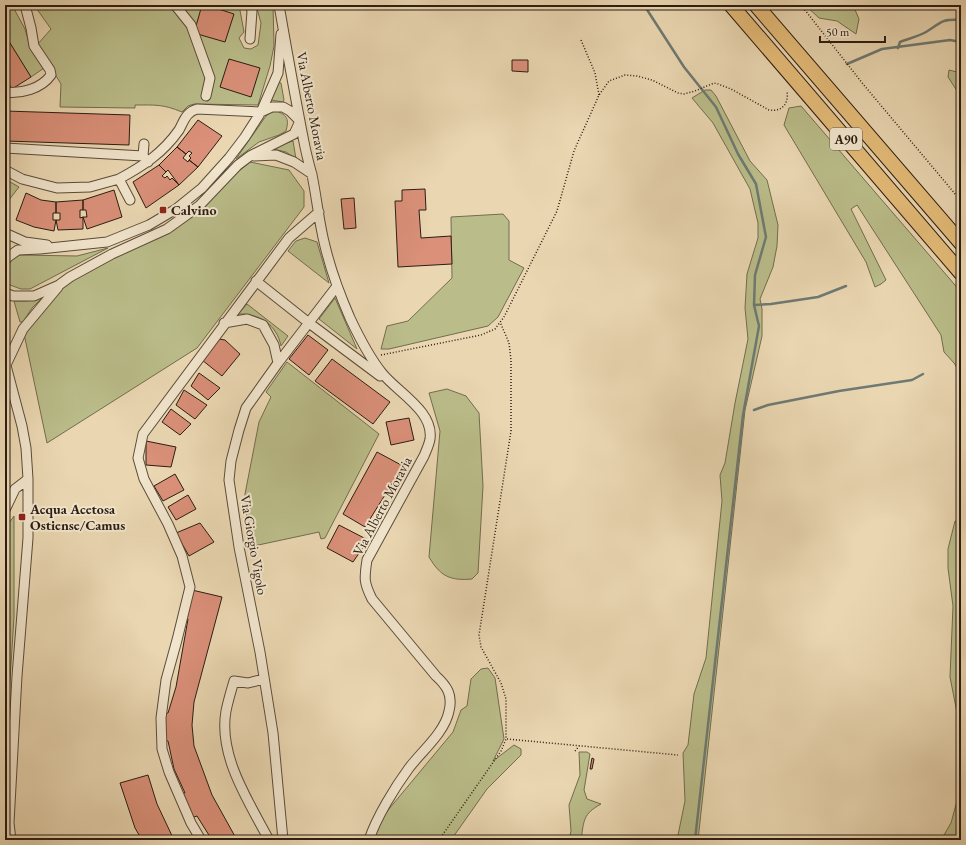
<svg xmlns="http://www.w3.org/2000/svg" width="966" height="845" font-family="'EB Garamond',serif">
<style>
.green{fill:#babd8a;stroke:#726d4e}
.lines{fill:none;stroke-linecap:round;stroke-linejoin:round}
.stream{stroke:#6e7a73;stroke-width:2.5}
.building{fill:#da9079;stroke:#2b1d12}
.minor-casing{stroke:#5b4c3a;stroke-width:11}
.highway-casing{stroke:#2b1d12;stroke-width:16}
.path{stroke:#2b1d12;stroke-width:1.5;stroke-dasharray:1 2;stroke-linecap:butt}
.minor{stroke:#f1e5cd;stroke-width:9}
.highway{stroke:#e5bc79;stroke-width:14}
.poi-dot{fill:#8f2418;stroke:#f1e5cd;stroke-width:1.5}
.labels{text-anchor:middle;stroke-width:4;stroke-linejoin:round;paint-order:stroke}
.shield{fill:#f1e5cd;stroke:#66594a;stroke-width:1}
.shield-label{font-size:13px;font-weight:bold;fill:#2b1d12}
.street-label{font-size:14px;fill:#2b1d12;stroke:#f1e5cd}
.poi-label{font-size:14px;font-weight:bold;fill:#2b1d12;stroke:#f1e5cd;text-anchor:start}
</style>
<rect width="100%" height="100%" fill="#ead7b2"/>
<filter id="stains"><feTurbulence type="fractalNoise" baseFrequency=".005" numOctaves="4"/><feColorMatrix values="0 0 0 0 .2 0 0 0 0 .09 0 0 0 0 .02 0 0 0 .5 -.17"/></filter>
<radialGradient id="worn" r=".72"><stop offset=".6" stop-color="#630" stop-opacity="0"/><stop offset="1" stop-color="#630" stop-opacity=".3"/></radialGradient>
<path class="green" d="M5 5H12L25 29 29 43 44 68 31 77 5 35Z
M34 5H239L244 32 239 38 244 48 251 49 258 45 261 23 256 5H273L274 46 270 66 258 105 194 104 188 106 182 112C163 104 155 105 135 105V108L60 107 61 84 37 45 51 29Z
M805 5H853L859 19 856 34 837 21 819 18Z
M949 70 957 72 961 75V97L948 77Z
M278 82 281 83 284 100 283 102 271 100Z
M705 90H711L716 96 750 161 767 180 778 225 777 246 773 267 760 299 762 309V336L745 410 698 840H677L685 801 683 753 688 745 694 694 706 658 722 501 720 475 725 463 735 403 748 339 745 308 747 274 758 238V223L750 189 713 123 692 98Z
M801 106 961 292V374L954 363 944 352 941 335 857 205 851 209 886 280 881 284 875 287 866 262 784 125 789 108Z
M276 111C288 115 289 120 286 131L279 135 259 142 236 159 266 116 271 112Z
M293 141 296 159 286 152 273 149 276 146Z
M250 162 289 170 304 191V207L197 348 47 443 23 329 70 277 167 229Z
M5 179 19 187 5 205Z
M503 214 509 221V260L524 268 498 317 488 326 389 349H381L387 326 408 321 452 278 451 217Z
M305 238 317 242 329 283 288 251 296 241Z
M108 248 30 289H21L10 285 5 275 6 267 14 257 20 255 77 256Z
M40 296 42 298 32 308 23 322H20L14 301H27Z
M335 298 357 349 319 319Z
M247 304 288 336 281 346C277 325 259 313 238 314Z
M287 362 379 434 325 538 321 539 319 532 249 547 245 494 259 422 271 397 266 392Z
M447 389 466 396 479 413 483 486 478 573 472 579C450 581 440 576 429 557L440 431 429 393Z
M14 516V617L5 759V529Z
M955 521 961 522V733L950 677 953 606 948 568V549Z
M488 668 495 678 504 739 493 761 514 745 521 749V755L487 789 451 840H374L379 821 453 732 461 710 467 706 471 679 481 669Z
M579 752H587L590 754 584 790 587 799 601 804C583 814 584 820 581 840H569L571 831 569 805 580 775Z
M961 786V840H941L951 823Z"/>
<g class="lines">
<path class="stream" d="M644 5 684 67 716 107 738 154 756 184 766 237 755 275 754 305 759 326 743 415 695 840
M898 48 900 42C908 39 919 36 926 32 943 22 939 19 961 20
M847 64 882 49 950 40 961 42
M754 305 771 304 818 297 846 286
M754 410 768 405 839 391 912 380 923 374"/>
</g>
<path class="building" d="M202 5H206L234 14 225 42 194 33Z
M5 35 31 77 12 89 5 78Z
M229 59 260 68 251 97 220 87Z
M512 60H528V72L512 71Z
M5 111 130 115 129 145 5 141Z
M198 120 222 136 198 167 189 160 191 158 189 156 192 153 189 151 186 154 177 147Z
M177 147 186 154 183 158 188 162 189 160 198 167 179 185 168 170 166 172 159 165Z
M159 165 166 172 162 176 165 178 167 176 170 180 172 178 179 185 146 208 133 182Z
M425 189 426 210H419L421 238 451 236 452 264 398 267 395 201H402V190Z
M114 190 122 217 87 229 83 217H87L86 210H83V200Z
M26 193 41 200 56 202V213H53V220H56L54 231 34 227 16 220Z
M354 198 356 228 344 229 341 199Z
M83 200V210H80V218L83 217V229L58 230 56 220H60V213H56V202Z
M308 335 328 350 309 375 289 359Z
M219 339 225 340 240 354 222 376 202 360Z
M332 359 390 402 373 424 315 381Z
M199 373 220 388 208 400 191 386Z
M184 390 207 405 195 419 176 405Z
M171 409 191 424 180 435 162 422Z
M409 418 414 440 391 445 386 422Z
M146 441 176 447 171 467 146 465Z
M377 452 403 466 365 527 343 514Z
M175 474 184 490 163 501 154 486Z
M188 495 196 509 176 520 168 507Z
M200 523 214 542 189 556 176 533Z
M339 525 368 540 353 562 327 548Z
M192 590 222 597 194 702 192 725 194 746 212 795 237 840H212L197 816 191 818 179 794 185 793 174 769 168 741 164 740V714L168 713 176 687 188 619 185 617Z
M592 758 594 759 592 769H590Z
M148 775 157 804 174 840H142L135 828 120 783Z"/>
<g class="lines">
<defs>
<path id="minor" d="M175 5 191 25 210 78 206 96
M279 5C287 51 295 97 304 142 306 153 309 164 312 175 317 199 319 223 325 246 331 271 340 295 350 318 359 337 369 357 382 373 397 392 434 411 430 439 429 445 426 451 424 456L367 560C364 579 364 583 372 599L436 676C447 686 453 695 449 711 445 732 422 751 409 768 395 787 376 818 369 840
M250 39 252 11 250 5
M5 92C21 94 41 89 51 75L50 70 34 46 31 28 25 5
M5 148 143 156 148 162
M143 156 144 144
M254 156 276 155 294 162 312 174
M5 170 22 179 57 188 90 187 119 179
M130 200 119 179C143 166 163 153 179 130 184 121 186 112 197 109L261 112 272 107H283L290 111 300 121
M5 233 25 242 47 245
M5 261 8 257 18 250 40 249 107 242 149 225 176 209 202 188 229 158 245 137 261 112 278 73 281 34
M256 281 309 323 380 376
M5 293 13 296H34L59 285 70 277 112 254 167 229 199 206 238 165 250 156 294 134 300 121
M224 323 247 319 263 325 274 345 278 363
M5 362 22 426 26 448 28 479V538L17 676 9 823 11 840
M6 365 23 329 58 287
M5 510 15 489 28 479
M264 679 248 683 234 681C231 691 228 701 226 711 218 756 249 802 269 840
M201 840 191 823 169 772 162 749 161 718 166 680 177 640 190 587 182 556 168 524 144 479 138 458 143 434 289 238 319 212
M283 840 273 733 260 652 239 547 229 480 231 461 239 430 246 408 278 363 337 286"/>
<path id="highway" d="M731 5 961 273
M756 5 961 243"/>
</defs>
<use href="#minor" class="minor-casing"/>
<use href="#highway" class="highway-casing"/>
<path class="path" d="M801 5 863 84 961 201
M581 40 595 73 599 95
M381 355 481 335 495 329 504 317 557 211 574 151 599 95 609 81 625 75 637 76 652 80 678 93 684 94 695 91 714 83 718 84 731 89 769 110C782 112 789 104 787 91
M507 739 678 755
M575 751 580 745
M439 840 501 751 506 739V699L501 683 481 647 479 635 511 431V360L509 343 500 322"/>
<use href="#minor" class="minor"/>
<use href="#highway" class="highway"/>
</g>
<g class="poi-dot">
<rect x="159" y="206" width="8" height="8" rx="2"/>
<rect x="18" y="513" width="8" height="8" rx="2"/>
</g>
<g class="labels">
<rect class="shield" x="830" y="128" width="32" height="22" rx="3"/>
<g class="shield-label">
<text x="846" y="144">A90</text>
</g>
<g class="street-label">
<text transform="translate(312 106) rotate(79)" y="5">Via Alberto Moravia</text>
<text transform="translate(382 506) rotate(-62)" y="5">Via Alberto Moravia</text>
<text transform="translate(254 545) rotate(80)" y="5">Via Giorgio Vigolo</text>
</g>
<g class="poi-label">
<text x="171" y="215">Calvino</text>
<text x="30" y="514">Acqua Acetosa<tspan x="30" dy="16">Ostiense/Camus</tspan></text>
</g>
</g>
<rect width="966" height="845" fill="none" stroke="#ead7b2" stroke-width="20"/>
<rect x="6" y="6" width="954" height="833" fill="none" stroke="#2b1d12" stroke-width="2"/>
<rect x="10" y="10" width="946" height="825" fill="none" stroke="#2b1d12"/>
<path d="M820 36v6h65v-6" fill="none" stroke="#2b1d12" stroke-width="2"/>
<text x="826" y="36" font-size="12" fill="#2b1d12" stroke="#f1e5cd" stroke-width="3" paint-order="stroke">50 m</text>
<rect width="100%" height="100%" filter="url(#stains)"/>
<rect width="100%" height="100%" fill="url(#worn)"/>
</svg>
